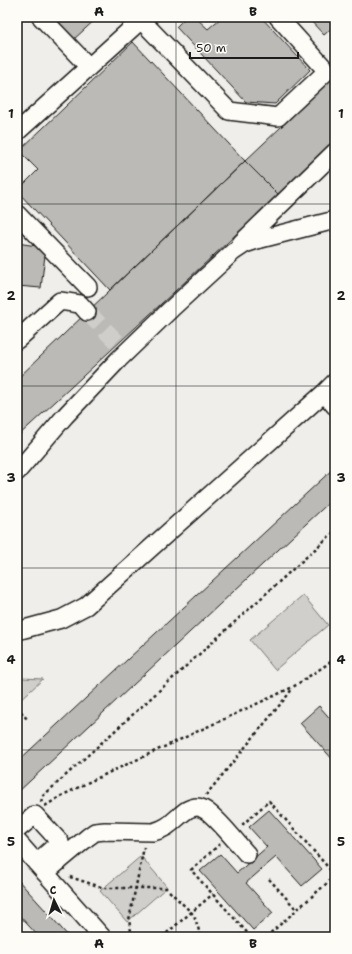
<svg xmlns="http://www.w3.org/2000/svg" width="352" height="954" font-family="'Shantell Sans',sans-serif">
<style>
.green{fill:#d0cfcc;stroke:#767674}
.building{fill:#bbbab6;stroke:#1c1c1c}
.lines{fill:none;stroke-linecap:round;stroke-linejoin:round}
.minor-tunnel{stroke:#d0cecb;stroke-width:17;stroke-dasharray:17 8;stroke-linecap:butt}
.minor-casing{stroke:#1c1c1c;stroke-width:20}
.path{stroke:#1c1c1c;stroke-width:2.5;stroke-dasharray:3 3;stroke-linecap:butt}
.minor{stroke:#fdfcf7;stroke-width:17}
.grid{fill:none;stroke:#1c1c1c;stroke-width:1;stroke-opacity:0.55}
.neatline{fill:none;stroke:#1c1c1c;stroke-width:1.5}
.grid-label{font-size:13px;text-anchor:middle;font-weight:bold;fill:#1c1c1c}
</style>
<rect width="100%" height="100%" fill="#f0eeea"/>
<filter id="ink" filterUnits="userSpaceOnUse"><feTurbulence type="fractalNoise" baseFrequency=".025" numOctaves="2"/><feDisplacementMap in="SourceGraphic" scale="8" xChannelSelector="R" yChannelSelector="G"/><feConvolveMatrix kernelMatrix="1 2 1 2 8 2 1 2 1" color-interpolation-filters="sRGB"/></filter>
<g filter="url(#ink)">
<path class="green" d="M303 595 328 625 275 670 250 640Z
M22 678 43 679 17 703V679Z
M141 856 167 887 127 922 100 891Z"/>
<path class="building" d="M52 17H98L73 40Z
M186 17H195L208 29 222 17H261L310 70 275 104 246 102 176 27Z
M307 17H335V25L324 35Z
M133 42 245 161 110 290 17 191 38 170 19 151Z
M335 76V141L279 195 245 161Z
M245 161 279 195 17 437V379Z
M17 243 37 246 45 255 41 288 17 286Z
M335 467V497L17 793V762Z
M319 706 335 724V762L300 723Z
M269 810 322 869 302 886 276 857 246 883 273 913 253 930 200 871 220 854 237 873 267 847 249 827Z
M17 879 47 912 69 937H39L17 913Z"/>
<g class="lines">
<path class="minor-tunnel" d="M87 312 118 343"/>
<defs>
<path id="minor" d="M41 17 89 67
M17 132 141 20 229 111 278 117 327 71 278 17
M17 214 88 287
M241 243 335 152
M17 340 60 301 80 304 87 312
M324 393 335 406
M17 472 65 416 119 359 171 309 233 252 245 244 257 240 335 220
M17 631 61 619 86 606 324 393 335 382
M17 830 35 815 60 842 36 863
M17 841 102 937
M45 873 88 837 95 832 105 831 153 832C170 828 174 819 187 810 191 808 197 806 201 808 212 811 238 844 247 854"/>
</defs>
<use href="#minor" class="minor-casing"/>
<path class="path" d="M17 707 27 719
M206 795 287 696 292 689
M41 802 43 796 335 531
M45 806 61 796 91 781 293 687 335 659
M242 825 269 801 335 875
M220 844 191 870 251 937
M70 877 104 888H166L194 915 201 937
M269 879 297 910
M132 937 129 920 144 847
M162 937 213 894
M266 937 335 876"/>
<use href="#minor" class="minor"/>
</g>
</g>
<path class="grid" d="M176 17V937M17 204H335M17 386H335M17 568H335M17 750H335"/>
<rect width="352" height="954" fill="none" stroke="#fdfcf7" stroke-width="44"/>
<g transform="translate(54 900) rotate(355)" stroke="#fdfcf7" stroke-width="3" paint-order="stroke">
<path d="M0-3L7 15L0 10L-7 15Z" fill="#1c1c1c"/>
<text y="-6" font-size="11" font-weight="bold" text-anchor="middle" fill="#1c1c1c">С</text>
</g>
<path d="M190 52v6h108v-6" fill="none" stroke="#1c1c1c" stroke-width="2"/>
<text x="196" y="52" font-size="12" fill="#1c1c1c" stroke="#fdfcf7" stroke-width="3" paint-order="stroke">50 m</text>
<rect x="22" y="22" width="308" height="910" class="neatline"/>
<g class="grid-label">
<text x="99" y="16">A</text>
<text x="253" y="16">B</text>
<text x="11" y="118">1</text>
<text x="341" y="118">1</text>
<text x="11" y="300">2</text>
<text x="341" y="300">2</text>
<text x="11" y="482">3</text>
<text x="341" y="482">3</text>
<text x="11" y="664">4</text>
<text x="341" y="664">4</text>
<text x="11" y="846">5</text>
<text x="341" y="846">5</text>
<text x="99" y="948">A</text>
<text x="253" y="948">B</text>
</g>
</svg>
